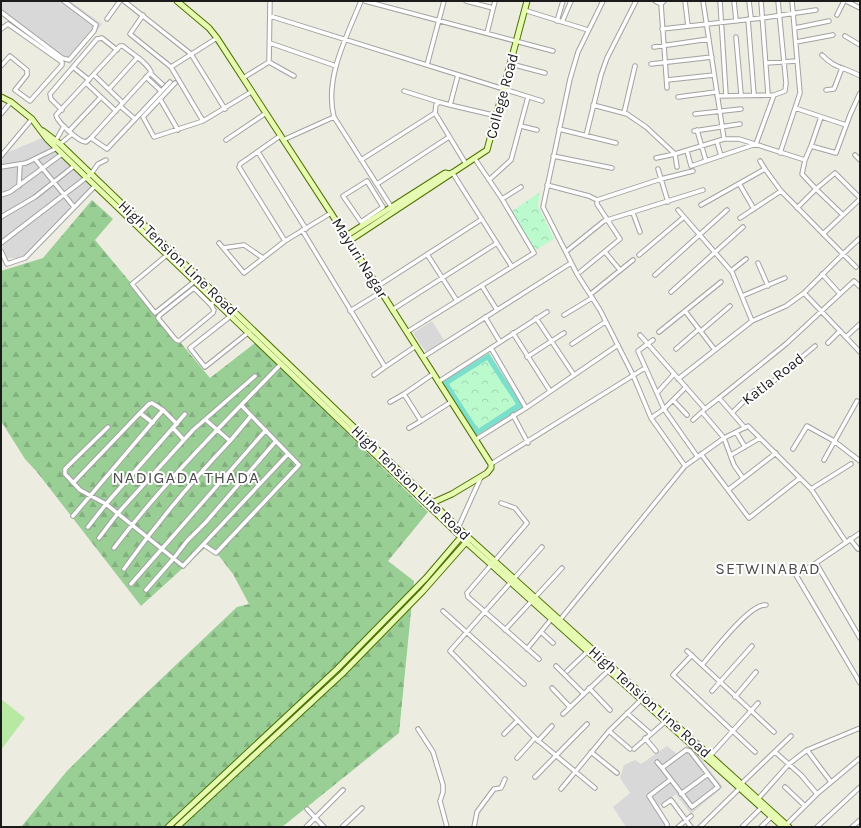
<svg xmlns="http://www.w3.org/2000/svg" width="861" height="828" font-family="Karla,sans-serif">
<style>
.residential{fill:#d9d8d8}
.grass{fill:#b8e9a4}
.forest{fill:url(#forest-firs)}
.park{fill:url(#park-crowns)}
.pitch{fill:#7cdfcd;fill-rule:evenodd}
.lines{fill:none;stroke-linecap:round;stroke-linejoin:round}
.street-casing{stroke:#a2a2a2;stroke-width:5.5}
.secondary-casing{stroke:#4f7203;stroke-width:7}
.street{stroke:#fff;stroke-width:3.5}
.secondary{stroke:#e7fab1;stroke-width:5}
.labels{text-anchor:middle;stroke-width:4;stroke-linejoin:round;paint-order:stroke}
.street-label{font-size:15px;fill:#1b1b1b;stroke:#fff}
.neighbourhood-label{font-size:16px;letter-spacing:1px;fill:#4e4e4e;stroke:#fff}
.quarter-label{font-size:17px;letter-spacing:1px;fill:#4e4e4e;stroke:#fff}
</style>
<defs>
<pattern id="forest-firs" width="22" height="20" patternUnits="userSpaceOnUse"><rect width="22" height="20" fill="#99ce94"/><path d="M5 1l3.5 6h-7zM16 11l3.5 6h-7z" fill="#83b07f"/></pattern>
<pattern id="park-crowns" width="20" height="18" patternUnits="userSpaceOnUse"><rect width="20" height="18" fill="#bafacd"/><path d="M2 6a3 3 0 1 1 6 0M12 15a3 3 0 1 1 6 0" fill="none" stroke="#9fd6af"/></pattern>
</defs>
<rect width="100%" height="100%" fill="#edece0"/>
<path class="residential" d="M1 1H70L102 24 70 64 1 15Z
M44 137 95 187 25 258H7L1 243V163L4 154Z
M432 321 444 340 426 352 413 333Z
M689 744 723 787 691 814 676 794 659 806 670 827H626L613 807 630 793 620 778 624 765 635 760 641 764 667 746 677 754Z"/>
<path class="grass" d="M1 699 25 718 1 750Z"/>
<path class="forest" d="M92 200 113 219 95 240 210 378 255 343 428 512 388 561 414 581 399 733 282 827H21L67 771 141 698 237 607 249 604 233 574 219 556 205 548 141 606 37 472 25 459 1 421V271L43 258Z"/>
<path class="park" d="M540 192 538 206 554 239 534 251 511 212Z
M489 353 523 407 476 436 442 382Z"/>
<path class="pitch" d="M489 353 523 407 476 436 442 382ZM487 360 516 404 478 429 449 384Z"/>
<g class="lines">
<defs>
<path id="street" d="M124 1 191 54 225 109
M361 1C347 36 324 78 334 117L392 208
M365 1 553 51
M466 1 493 8
M603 1 578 52 570 79 543 207 577 274 600 310 633 375 651 418 685 466
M655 1 661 4
M664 1 661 4 667 88
M685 1 688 26
M703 1 724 139
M720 1 726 95
M734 1 736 20
M749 1 751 18
M761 1 768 94
M846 1 860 8
M524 10 588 30
M1 12 62 58 69 60 94 31 96 25 64 1
M143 15 130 34 171 67 217 38
M837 15 844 1
M270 16 542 101
M107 19 120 1
M748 19 754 95
M557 21 563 1
M562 22 571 1
M795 28 829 21
M1 29 8 24 62 62V65L30 101 15 90 27 75V70L10 56 1 66
M662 29 762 18 816 10
M487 33 495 1
M845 36 860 45
M736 37 741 94
M796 42 833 35
M270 43 336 66
M120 46H123C131 53 147 62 151 72L91 138 86 142C79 142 57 122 56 115Z
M654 47 709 39
M822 55C835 69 845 67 860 76
M269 62 294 76
M766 63 797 61
M511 64 545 73
M651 64 712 57
M427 65 444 1
M73 67 89 80
M171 67 203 121
M150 73 162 84
M94 75 123 103
M458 75 450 105 439 102 436 105 435 113 466 164
M146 77 161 91
M243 78 269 62 270 1
M667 80 714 75
M86 83 116 111
M175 83 143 117 154 137 203 121 251 92
M109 89 137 58
M826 90 834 89 842 68
M404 91 439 102
M774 95 785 91 786 83 778 1
M678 97 716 92
M160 99 178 130
M450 105 497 116
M593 105 627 114 646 127 675 154 677 167
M120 106 135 119
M795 108 846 125
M62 110 51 99 50 94 97 39 102 38 117 50
M624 113 635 66
M1 114 11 102
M695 114 741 109
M821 117 811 146 836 153 850 115 860 93
M521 126 537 130
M559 129 616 143
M697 130 706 161
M69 131 101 97
M694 131 740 124
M280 136 240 164 239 167 285 241
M586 136 601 75 607 58 636 1
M91 138 107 149 170 82
M56 140 64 126
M226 140 266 113
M283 140 334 117
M717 142 721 156
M60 144 72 134
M687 151 691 166 756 144 774 95 717 96
M258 152 306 229
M780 153 800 93 792 1
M855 155 860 160
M1 156 32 119
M553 156 612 168
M656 158 675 154 724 139H739L805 160
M35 159 74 207
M361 160 435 113
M760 161 765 169
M1 167 26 163 57 148
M658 169 668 202
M452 172 512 267
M489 180 511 160 528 97
M367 181 383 207 361 222 343 196Z
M377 184 449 137
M547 185 589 196 597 200
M740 185 754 209
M19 186 20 165
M1 195 10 192 62 154
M502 199 521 187
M701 205 765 169 781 191 843 254 860 238
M797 208 816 189 802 174 805 160 811 146
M678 210 732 272 752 321
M633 213 640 232
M843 215 816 189 835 173 860 198
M1 217 35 197 74 166
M740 218 781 191
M302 230 385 367 416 346
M823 234 860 199
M1 243 91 174 98 164 106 160
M219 243 244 273 285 241 331 213
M223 248 244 245 263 258
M568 250 604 221 703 190
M1 251 7 264 25 258 95 186
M605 252 620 270
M427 254 457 301
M167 255 132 284 155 313 195 281
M639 255 684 217
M758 263 768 286
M731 271 746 259
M580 272 620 239 597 204V200L661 179 693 171
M822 274 840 294
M655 275 727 210
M378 286 482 219
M482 286 497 310
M671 292 743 227
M592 293 633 260
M804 293 860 352
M742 296 785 278
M212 306 194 288 160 315 158 318 176 340 179 341 213 313 214 310 211 305 215 300
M392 310 497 243
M350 311 381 292
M685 311 715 350
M232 315 190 348 205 367 249 332
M564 315 592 298
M485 317 500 342
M536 318 574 375
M701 331 730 306
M407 332 534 253 502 199 475 159
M659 332 721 282
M513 333 550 391
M640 335 705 409 719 398 745 428
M846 337 860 324
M653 340 638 351 664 409 697 456
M828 343 840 331
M572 344 605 322
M491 348 526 408
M676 349 699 329
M423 357 571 263
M527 357 564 333
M433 374 404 394 421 421 451 402
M374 375 385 367
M678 379 752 321 786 306 804 293 843 254 856 267
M438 382 547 312
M657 393 674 374
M719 398 786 344 854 281 859 286 860 284
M673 400 687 415
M390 402 404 394
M702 412 724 438 734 465 743 478
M140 413 149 404 152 403 163 410
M732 413 754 391 769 385 815 346
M513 415 528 443
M651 418 664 409 686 387
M693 420 703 411
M108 427 69 465 65 469V474L80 490 106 504 183 566 288 454
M173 428 184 440
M409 428 421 421
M736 432 745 447
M475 440 526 408 618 345
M230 441 251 416
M793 449 807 426 834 441 860 461
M701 454 749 518 800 478
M731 455 760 438
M824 460 857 401
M491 464 645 368
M73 483 140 413 153 423
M811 489 851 464
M728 490 776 453
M501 503 515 508 527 523 467 593 468 597 539 659
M73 516 163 410 177 424
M88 527 106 504 185 414
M458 528 481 477
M860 533 816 563 860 638
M99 538 118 513 193 430 255 376
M850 539 858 549
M204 545 216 553 299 465 241 405
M542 547 450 651 535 738 595 788
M114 548C164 482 224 423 281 364
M816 563 796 575 860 683
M124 569C156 524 192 481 230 441L206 420
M131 584 266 430
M146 590 174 558 187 541 206 522 276 441
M443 611 524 684
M559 621 685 466 724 438 748 426 811 489 846 542
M505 630 562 568
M541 632 553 643
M527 649 553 617
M687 651 774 732
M692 655 673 675 755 752
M702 665C713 652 750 603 766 605
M556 666 583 693
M567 671 588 651
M552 688 570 707
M589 688 610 710
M712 691 752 646
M735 697 756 672
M627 713 650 733
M563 714 610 669
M418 729 433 752 443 785V792L440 801 447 827
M609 731 630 749
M504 734 517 721
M645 738 656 751
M538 741 552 726
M634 749 666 721
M686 750 690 751 718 787 692 807 662 768Z
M807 750 831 782
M591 752 617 773
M775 752 801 775 817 794 860 758
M709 757 758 703
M517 758 535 738
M657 762 662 768
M535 777 587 724
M741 784 791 736
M785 787 805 806
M561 789 609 731 642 699
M681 794 708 774
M758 799 789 764 807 750 860 728
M664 805 671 800 691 827
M307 809 324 827
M785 826 817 794
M306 827 343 790
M342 827 362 808
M474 827 477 812 494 789 501 788 505 779
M667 827V824L649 796 670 780
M678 827 691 816
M700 827 740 788
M742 827 762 807
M761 827 772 816
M817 827 860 787
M852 827 860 820"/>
<path id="secondary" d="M177 1 209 28 217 38 331 213 491 464V468L487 473 452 494 432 503
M1 97 11 102 32 119 47 139 86 177 461 537 426 578 337 669 168 827
M43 131 60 144 468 537 789 827
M346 236 445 173 450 174
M349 241 487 150 527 1
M467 543 783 827
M177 827 342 674 423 591 468 540"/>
</defs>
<use href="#street" class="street-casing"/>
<use href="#secondary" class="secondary-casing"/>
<use href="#street" class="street"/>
<use href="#secondary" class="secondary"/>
</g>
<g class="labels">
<g class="street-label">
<text transform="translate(502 96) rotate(-75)" y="5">College Road</text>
<text transform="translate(178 258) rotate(44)" y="5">High Tension Line Road</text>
<text transform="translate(360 258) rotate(58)" y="5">Mayuri Nagar</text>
<text transform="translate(773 379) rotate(-38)" y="5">Katla Road</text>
<text transform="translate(411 483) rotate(44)" y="5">High Tension Line Road</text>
<text transform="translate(650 702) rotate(42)" y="5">High Tension Line Road</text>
</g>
<g class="neighbourhood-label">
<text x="768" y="574">SETWINABAD</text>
</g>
<g class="quarter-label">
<text x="186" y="483">NADIGADA THADA</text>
</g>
</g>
<rect width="861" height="828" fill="none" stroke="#1b1b1b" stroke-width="4"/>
</svg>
